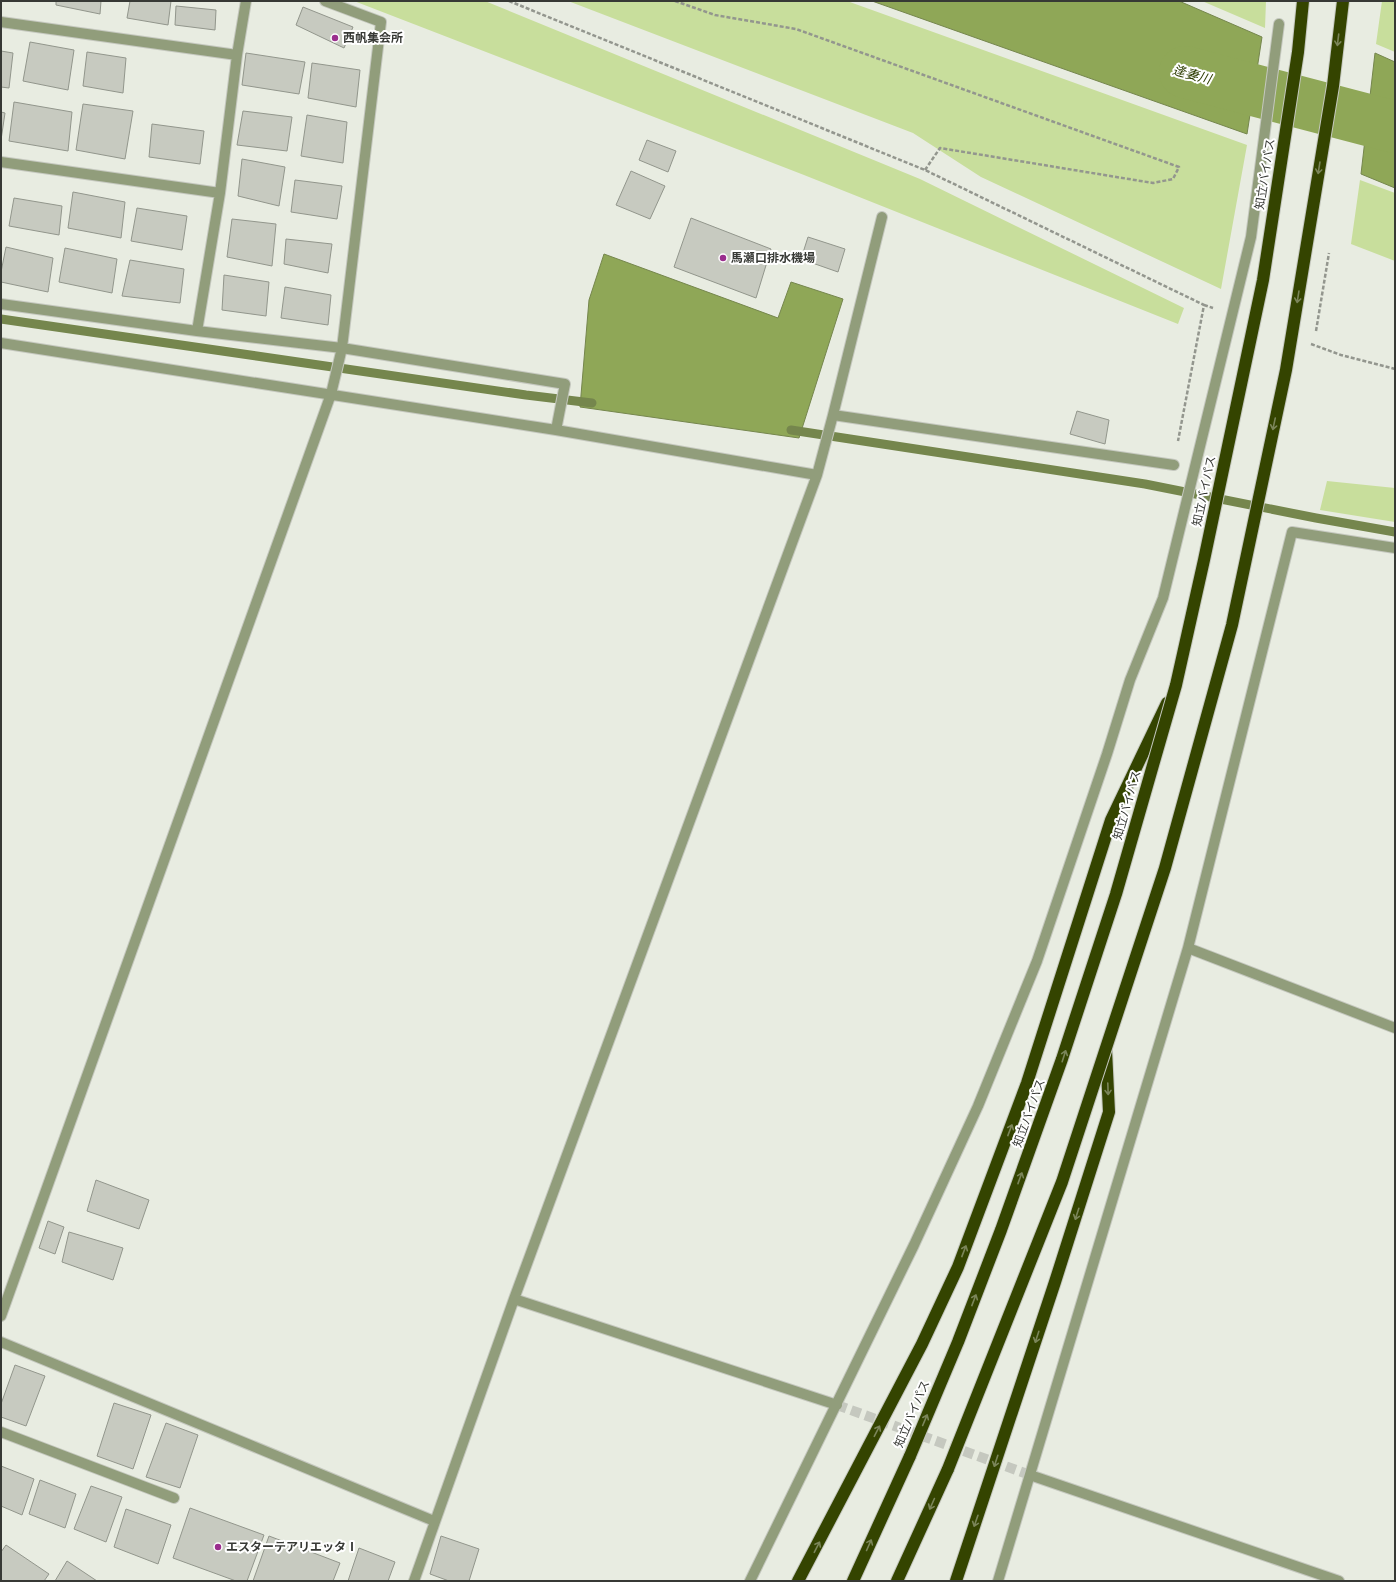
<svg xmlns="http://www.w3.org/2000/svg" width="1396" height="1582" font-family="Helvetica,'Noto Sans JP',sans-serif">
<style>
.green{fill:#c8de9c}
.water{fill:#8fa757;stroke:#75864d}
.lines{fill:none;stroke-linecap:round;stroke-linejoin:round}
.stream{stroke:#75864d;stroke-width:9}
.river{stroke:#8fa757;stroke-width:52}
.building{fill:#c7cac0;stroke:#92968c}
.minor-tunnel{stroke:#c5c8bf;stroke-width:10;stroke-dasharray:10 5;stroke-linecap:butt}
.minor-casing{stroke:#c5c8bf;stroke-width:12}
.highway-casing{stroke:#c5c8bf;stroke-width:14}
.path{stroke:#93968e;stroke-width:2.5;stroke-dasharray:4 2;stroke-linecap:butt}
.minor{stroke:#919d7b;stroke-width:10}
.highway{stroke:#344400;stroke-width:12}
.highway-bridge-casing{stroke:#c5c8bf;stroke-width:14;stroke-linecap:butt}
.highway-bridge{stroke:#344400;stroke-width:12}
.oneway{stroke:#7b8559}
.poi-dot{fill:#9a2d8d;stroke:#fff;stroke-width:1.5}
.labels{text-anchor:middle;stroke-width:4;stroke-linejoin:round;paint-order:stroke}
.poi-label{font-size:12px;font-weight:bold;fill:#373935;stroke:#fff;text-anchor:start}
.street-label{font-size:12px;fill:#373935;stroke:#fff}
.water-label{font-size:13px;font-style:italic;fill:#2d3c00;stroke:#fff}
</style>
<rect width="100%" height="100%" fill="#e8ece1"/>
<path class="green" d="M354 1H485L920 179 1184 308 1178 324 804 175Z
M568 1H847L1247 145 1221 289 981 177 913 133Z
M1202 1H1266L1265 28Z
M1382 1H1395V52L1376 44Z
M1360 180 1395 193V261L1351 244Z
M1327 481 1395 488V522L1320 510Z"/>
<path class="water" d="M872 1H1179L1262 37 1247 134Z
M1375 53 1395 62V188L1361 174Z
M604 254 778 318 791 282 843 299 799 438 580 407 589 300Z"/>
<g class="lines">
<path class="stream" d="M1 319 526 395 592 403
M791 430 1145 484 1316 518 1395 532"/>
<path class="river" d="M1185 72 1395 127"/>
</g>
<path class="building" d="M56 1H101L100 14 56 5Z
M130 1H171L168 25 127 18Z
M176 6 216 10 215 30 175 25Z
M303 7 353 27 344 48 296 25Z
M30 42 74 50 68 90 23 81Z
M1 51 13 53 9 88 1 87Z
M87 52 126 58 123 93 83 86Z
M246 53 305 62 299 94 242 85Z
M312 63 360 70 356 107 308 98Z
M14 102 72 112 68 151 9 141Z
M83 104 133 111 125 159 76 150Z
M243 111 292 117 287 151 237 145Z
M1 112 5 113 1 140Z
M307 115 347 122 343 163 301 156Z
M152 124 204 131 200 164 149 157Z
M647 140 676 151 668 172 639 160Z
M242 159 285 167 279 206 238 196Z
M631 171 665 186 650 219 616 205Z
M295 180 342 186 337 219 291 212Z
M73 192 125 202 121 238 68 228Z
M14 198 62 206 59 235 9 226Z
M137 208 187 216 182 250 131 241Z
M691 218 771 249 756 298 674 267Z
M232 219 276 224 272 266 227 257Z
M808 237 845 249 838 272 801 259Z
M286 239 332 244 328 273 284 264Z
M6 247 53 258 48 292 1 282V272Z
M65 248 117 259 112 293 59 282Z
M130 260 184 269 180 303 122 296Z
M224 275 269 282 266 316 222 310Z
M285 287 331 295 328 325 281 318Z
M1077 411 1109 420 1105 444 1070 434Z
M96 1180 149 1200 139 1229 87 1211Z
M48 1221 64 1227 55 1254 39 1248Z
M69 1232 123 1248 113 1280 62 1262Z
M15 1365 45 1376 26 1426 1 1417V1404Z
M114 1403 151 1415 133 1469 97 1456Z
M166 1423 198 1435 180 1488 146 1477Z
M1 1466 34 1479 22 1515 1 1506Z
M40 1480 76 1494 65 1528 29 1514Z
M91 1486 122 1497 106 1542 74 1529Z
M190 1508 264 1535 247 1581H236L173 1558Z
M126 1509 171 1525 158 1564 114 1547Z
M269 1536 340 1563 333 1581H253Z
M441 1536 479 1549 469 1581H449L430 1574Z
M6 1545 49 1574 44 1581H1V1552Z
M359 1548 395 1562 388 1581H348Z
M67 1561 97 1581H55Z"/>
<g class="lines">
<path class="minor-tunnel" d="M837 1405 1030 1475"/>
<defs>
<path id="minor" d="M1 22 237 55
M1 162 220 193
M882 217 833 415 1174 465
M1 304 197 331 342 348 565 384 556 430
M197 331 220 193 237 55 246 1
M1 343 556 430 817 475
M1188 948 1395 1028
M514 1299 837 1405
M1 1316 331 394 342 348 381 22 325 1
M1 1342 434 1521
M1 1432 174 1498
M1030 1475 1339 1581
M414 1581 514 1299 817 475 833 415
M750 1581 914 1245 978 1106 1037 961 1107 754 1130 680 1163 598 1251 237 1279 24
M998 1581 1188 948 1292 532 1395 548"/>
<path id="highway" d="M798 1581 922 1344 958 1267 1027 1083 1111 820 1167 703
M853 1581 910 1456
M897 1581 948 1469
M956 1581 1055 1282 1109 1112 1106 1050"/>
</defs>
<use href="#minor" class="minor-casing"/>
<use href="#highway" class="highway-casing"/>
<path class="path" d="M509 1 925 170 1204 305 1178 441
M675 1 715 15 796 29 1179 167 1173 179 1153 183 940 148 925 170
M1204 305 1213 308
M1316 331 1329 253
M1311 344 1341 355 1395 369"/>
<use href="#minor" class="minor"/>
<use href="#highway" class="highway"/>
<defs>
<path id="highway-bridge" d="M910 1456 958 1342 1001 1230 1062 1059 1116 894 1176 685 1204 560 1263 280 1298 52 1303 1
M948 1469 1062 1182 1165 868 1232 625 1286 370 1333 86 1343 1"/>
</defs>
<use href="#highway-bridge" class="highway-bridge-casing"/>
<use href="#highway-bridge" class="highway-bridge"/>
</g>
<defs><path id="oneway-shaft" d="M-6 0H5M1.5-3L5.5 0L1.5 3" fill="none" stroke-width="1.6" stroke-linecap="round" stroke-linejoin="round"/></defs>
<g class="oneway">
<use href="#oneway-shaft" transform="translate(1338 40) rotate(97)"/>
<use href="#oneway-shaft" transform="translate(1319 168) rotate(99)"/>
<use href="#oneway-shaft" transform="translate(1298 297) rotate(99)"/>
<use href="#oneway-shaft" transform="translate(1274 424) rotate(102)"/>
<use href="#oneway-shaft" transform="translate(1064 1056) rotate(-72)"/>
<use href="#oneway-shaft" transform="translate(1108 1089) rotate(88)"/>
<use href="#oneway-shaft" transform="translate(1010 1130) rotate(-69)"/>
<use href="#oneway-shaft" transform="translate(1020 1178) rotate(-70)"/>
<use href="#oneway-shaft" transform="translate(1077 1214) rotate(108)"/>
<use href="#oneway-shaft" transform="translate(964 1251) rotate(-69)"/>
<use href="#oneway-shaft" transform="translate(974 1300) rotate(-69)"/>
<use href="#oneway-shaft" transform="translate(1037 1337) rotate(108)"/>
<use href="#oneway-shaft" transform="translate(925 1420) rotate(-67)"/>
<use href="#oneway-shaft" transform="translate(877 1431) rotate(-63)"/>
<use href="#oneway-shaft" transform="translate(996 1461) rotate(108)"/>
<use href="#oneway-shaft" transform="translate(932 1504) rotate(114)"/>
<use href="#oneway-shaft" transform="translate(976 1521) rotate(109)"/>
<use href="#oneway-shaft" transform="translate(869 1545) rotate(-66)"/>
<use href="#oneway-shaft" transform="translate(817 1547) rotate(-63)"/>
</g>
<g class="poi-dot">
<circle cx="335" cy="38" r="4"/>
<circle cx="723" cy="258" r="4"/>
<circle cx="218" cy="1547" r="4"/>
</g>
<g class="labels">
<g class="poi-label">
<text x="343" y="42">西帆集会所</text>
<text x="731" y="262">馬瀬口排水機場</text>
<text x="226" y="1551">エスターテアリエッタⅠ</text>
</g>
<g class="street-label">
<text transform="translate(1265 174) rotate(-81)" y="4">知立バイパス</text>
<text transform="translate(1204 491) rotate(-78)" y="4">知立バイパス</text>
<text transform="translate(1127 805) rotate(-74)" y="4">知立バイパス</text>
<text transform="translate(1029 1113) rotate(-70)" y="4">知立バイパス</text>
<text transform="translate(912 1414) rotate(-67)" y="4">知立バイパス</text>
</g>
<g class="water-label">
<text transform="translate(1192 74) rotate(15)" y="5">逢妻川</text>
</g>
</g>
<rect width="1396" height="1582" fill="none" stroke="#373935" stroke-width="4"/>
</svg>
